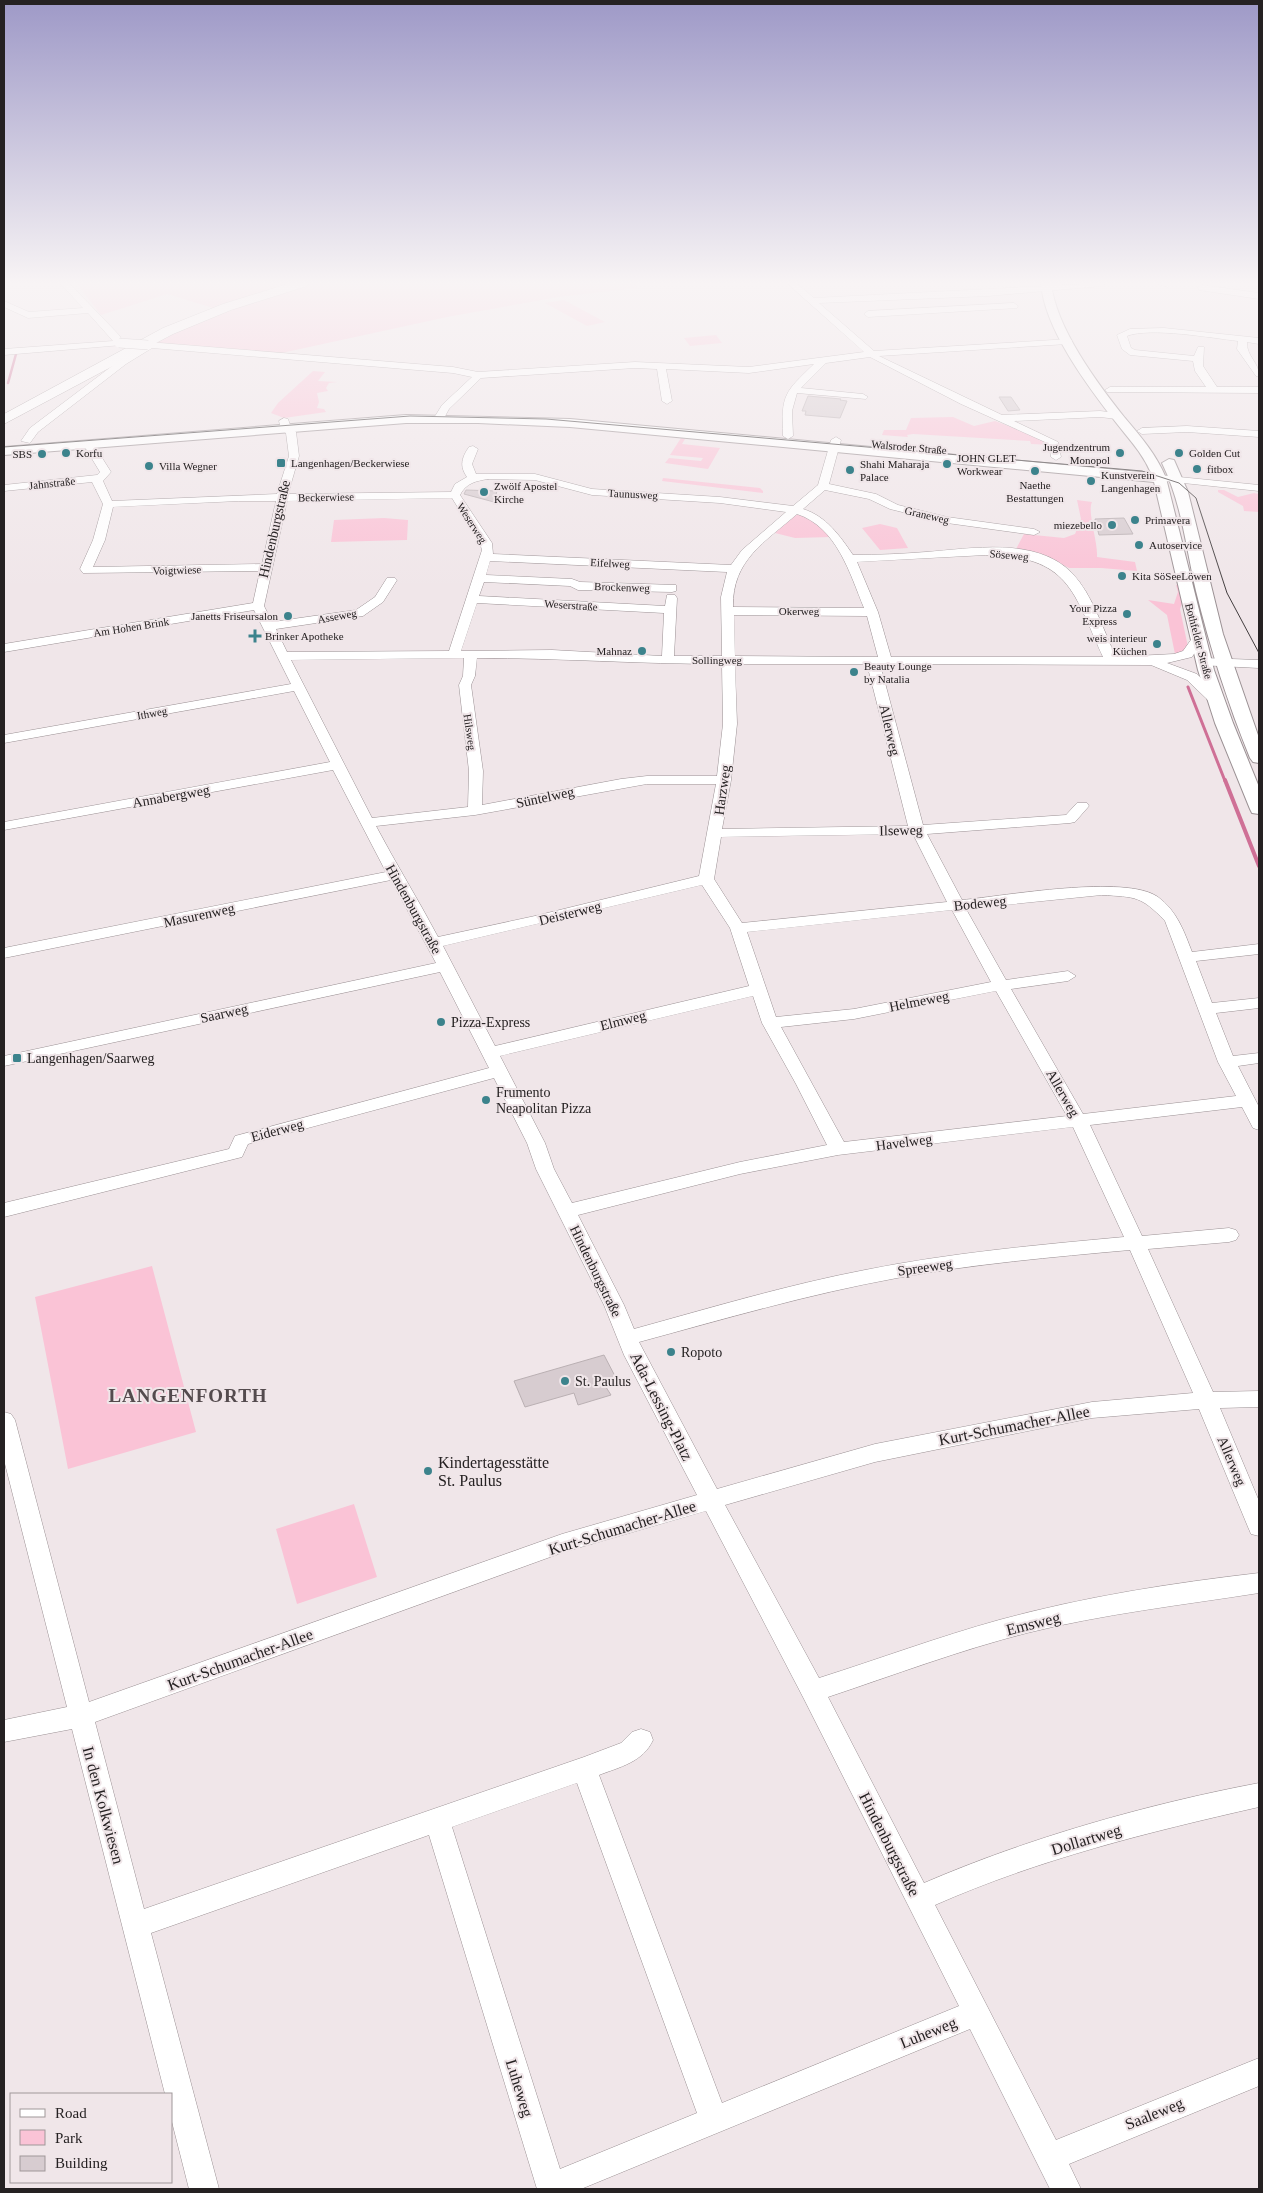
<svg xmlns="http://www.w3.org/2000/svg" width="1263" height="2193" font-family="'Times New Roman',serif">
<style>
.green{fill:#fac3d6}
.lines{fill:none;stroke-linecap:round;stroke-linejoin:round}
.stream-far2{stroke:#cf7096;stroke-width:2.5}
.stream-far1{stroke:#cf7096;stroke-width:3}
.stream{stroke:#cf7096;stroke-width:4}
.building{fill:#d7ccd0;stroke:#bab0b3}
.minor-casing{stroke:#9b9194;stroke-width:1}
.major-casing{stroke:#9b9194;stroke-width:2}
.highway-casing{stroke:#9b9194;stroke-width:1}
.minor{fill:#fff;fill-rule:evenodd}
.major{fill:#fff;fill-rule:evenodd}
.highway{fill:#fff;fill-rule:evenodd}
.tram{stroke:#423d3e;stroke-width:1}
.minor-bridge-casing{stroke:#9b9194;stroke-width:10;stroke-linecap:butt}
.minor-bridge{stroke:#fff;stroke-width:9}
.poi-dot{fill:#3c838c;stroke:#f0e6e9;stroke-width:2}
.labels{text-anchor:middle;stroke-width:4;stroke-linejoin:round;paint-order:stroke}
.far-street-label{font-size:11px;fill:#252122;stroke:#f0e6e9}
.far-poi-label{font-size:11px;fill:#252122;stroke:#f0e6e9;text-anchor:start}
.street-label{font-size:14px;fill:#252122;stroke:#f0e6e9}
.poi-label{font-size:14px;fill:#252122;stroke:#f0e6e9;text-anchor:start}
.near-street-label{font-size:16px;fill:#252122;stroke:#f0e6e9}
.near-poi-label{font-size:16px;fill:#252122;stroke:#f0e6e9;text-anchor:start}
.district-label{font-size:19px;font-weight:bold;letter-spacing:1px;fill:#544b4e;stroke:#f0e6e9}
</style>
<rect width="100%" height="100%" fill="#f0e6e9"/>
<path class="green" d="M76 283H636L637 288 558 297 447 317 277 354 151 344 223 311 167 294 101 315Z
M564 300 605 322 587 326 545 303Z
M716 335 722 343 690 346 684 338Z
M313 371 325 372 318 381 337 382 329 383 326 388 328 391 317 393 319 402 317 408 324 409 326 412 284 418 271 413 278 403Z
M953 417 974 426 995 421 1049 441 1051 445 1031 444 1030 441 913 434 907 435 908 437 882 435 884 430H906L911 418Z
M681 438 685 439 682 444 720 448 708 469 665 463 669 458 701 461 703 458 670 455Z
M663 478 760 488 763 491V493L662 481Z
M1218 490H1224L1238 497 1254 493 1259 494V512L1244 511 1243 506 1218 492Z
M1077 500 1092 502C1087 512 1098 541 1097 557L1135 562 1137 571 1101 568H1069L1054 560 1016 549 1024 534 1064 538 1075 534 1081 519Z
M800 514 807 516 831 537 795 538 775 533 794 516Z
M384 518 408 520 407 540 331 542 334 520Z
M880 524 897 528 908 548 880 550 862 528Z
M1176 585 1180 586 1183 601 1180 609 1188 647 1184 652 1175 654 1167 615 1148 600 1174 604 1178 592Z
M152 1266 196 1432 68 1469 35 1297Z
M354 1504 377 1577 297 1604 276 1529Z"/>
<g class="lines">
<path class="stream-far2" d="M8 383 16 354"/>
<path class="stream-far1" d="M1188 687 1225 781"/>
<path class="stream" d="M1225 780 1259 866"/>
</g>
<path class="building" d="M808 396 841 399 840 400 847 401 840 418 805 415 806 411H802Z
M999 397H1011L1020 410 1008 411Z
M466 490 497 491 494 502 464 494Z
M1124 518 1133 534 1099 535 1095 519Z
M604 1355 617 1380 604 1384 611 1395 578 1405 574 1393 525 1407 514 1381Z"/>
<g class="lines">
<defs>
<path id="minor" d="M60 283H69L119 335 124 343 122 345 4 355V349L113 341 88 313 28 318 4 307V301L29 312 83 308Z
M787 283H796L814 298 1106 283 1102 286 988 296 819 303 874 351 1070 339 1072 341 1067 344 879 356 1002 415 1100 411 1117 413 1122 416 1117 419 1100 417 1014 421 1058 442 1061 457 1056 460 1051 457 1049 445 1045 442 961 404 870 357 826 363 801 388 863 394 868 397 866 399 797 393 792 411 793 436 788 439 783 436C781 394 785 392 814 364L749 373 666 369 672 401 667 404 662 401 657 369 635 368 481 378 449 409 443 420 439 421 434 418 442 405 472 377 453 373 152 348 126 364 38 432 30 443 21 441 30 428 120 360 148 342 453 367 478 372 635 362 749 367 864 352Z
M1156 283H1171L1172 284 1168 287Z
M1202 285 1259 293V299L1199 290 1198 288Z
M1014 303 1018 306 1017 308 868 317 864 314 868 311Z
M1164 328 1259 338V344L1247 342C1246 356 1260 363 1259 377L1256 376 1237 349 1238 341C1212 338 1150 327 1127 336L1131 348 1135 350 1194 356 1198 347H1204L1203 366 1217 387H1259V393L1107 392 1105 390 1110 387H1206L1195 371 1193 361 1130 355 1122 349 1117 335 1130 329Z
M284 418 288 419 291 428 296 432 299 456 288 494 451 492 455 484 467 477C459 466 462 457 469 447L473 446 478 449 472 464 476 474H535L592 489 720 497 793 506 818 485 831 440 836 437 841 440 829 484 876 494 898 505 947 517 1034 529 1040 532 1034 535 947 523 890 509 869 499 825 490 803 509C826 516 840 536 853 555 877 555 902 554 926 552 971 549 1036 536 1072 573 1093 595 1103 630 1116 657L1174 654 1183 651 1193 637H1201L1203 640 1192 657 1167 663 1197 674 1223 700 1216 704 1211 703 1187 680 1151 665 880 664 923 825 1066 815 1077 803H1087L1089 806 1075 822 1070 823 927 834 962 900C1005 896 1126 874 1158 897 1177 911 1184 931 1192 952L1259 944V954L1196 961 1212 1003 1259 998V1008L1216 1013 1233 1056 1259 1053V1063L1238 1066 1259 1107V1130L1253 1128 1242 1107 1090 1125 1142 1236 1229 1228 1236 1230 1239 1235 1236 1240 1229 1242 1148 1249 1213 1392 1259 1391V1407L1220 1408 1259 1501V1536L1251 1534 1248 1527 1199 1409 1092 1418 875 1462 725 1505 819 1678C879 1659 938 1637 999 1620 1083 1597 1172 1583 1259 1573V1593C1182 1605 1103 1614 1027 1633 960 1650 894 1675 828 1697L924 1883C1028 1838 1148 1804 1259 1783V1807C1149 1832 1039 1859 935 1905L1056 2140 1259 2058V2086L1069 2164 1081 2189H1050L970 2029 581 2189H537L429 1835 151 1933 219 2189H189L171 2118V2094H165L72 1729 4 1742V1720L67 1707 4 1460V1412L11 1414 15 1420 89 1702 562 1534 697 1495 624 1355 604 1305 536 1169 527 1143 494 1078 248 1144 242 1157 4 1217V1203L229 1149 235 1136 489 1068 440 972 4 1066V1056L436 963 391 880 4 958V948L386 872 333 770 4 830V822L330 762 294 691 4 743V735L291 684 254 610 4 652V644L253 603 260 571 83 573 80 569 93 540 103 504 92 482 4 491V485L97 475 100 472 83 444 88 441 92 442 111 472 103 481 112 501 277 494 289 456 286 433 281 429 279 421ZM488 479 535 480 592 495 720 503 786 512 742 550 731 565 493 554 492 543 460 495C466 483 476 481 488 479ZM452 498 480 543 482 550 449 651 287 652 276 629 363 616 383 602 397 580 395 578H387L375 597 356 610 272 622 264 606 287 501ZM239 501H276L262 564 93 567 105 540 113 507ZM797 514C837 527 850 574 864 608L733 607C732 560 765 542 797 514ZM986 555C1069 556 1073 591 1103 657H891L878 612 857 562ZM490 561 727 572 721 597 722 656H674L677 598 675 595H667L665 606 479 596 484 582 570 586 578 590 672 592 676 591V585L580 582 572 579 486 575ZM477 603 664 613 662 656 552 650 461 651ZM734 615 867 616 878 657 735 656ZM464 658 463 676 459 685 469 771 468 807 372 818 291 660ZM477 658C559 658 640 664 722 664L723 724 717 776H647L621 779 482 805 483 771 471 685 475 676ZM735 664H867L908 826 722 829 731 780 737 724ZM647 784H716L699 876 535 916 438 937C418 899 396 864 376 826L475 815ZM913 834 947 902 742 923 714 879 721 837ZM702 885 730 928 749 986 495 1046 443 946ZM1102 895C1136 897 1141 896 1165 921L1218 1062 1236 1096 1083 1114 1011 989 1068 981 1076 976 1068 971 1006 980 966 909ZM952 910 991 982 854 1009 776 1017 747 932ZM996 991 1067 1116 844 1142 781 1027 854 1019ZM753 996 762 1023 796 1084 827 1145 740 1162 572 1203 554 1169 545 1143 500 1056ZM1073 1127 1124 1237C1037 1245 950 1253 865 1270 787 1285 710 1308 634 1329L624 1305 578 1215 740 1174 838 1155ZM1130 1250 1193 1393 1092 1402 875 1444 717 1489 639 1342C724 1319 809 1294 897 1278 974 1264 1052 1257 1130 1250ZM706 1511 804 1699 959 2006 722 2103 599 1775C620 1767 643 1762 653 1740L650 1732 641 1729 632 1732 621 1743 584 1757 144 1909 95 1722 564 1552ZM577 1783 697 2113 560 2169 452 1827Z
M1187 426 1259 431V437L1187 432 1142 434 1137 431 1142 428Z
M1159 475 1259 485V491L1155 480 1154 478Z
M1203 658 1259 660V668L1199 665 1197 662 1199 659Z"/>
<path id="major" d="M1041 283H1051C1056 328 1097 383 1125 418 1141 437 1156 454 1166 478L1214 670 1233 723 1259 787V814L1252 813 1250 809 1215 723 1198 670 1154 482 570 427 478 423H406L4 455V447L406 415 570 419 1151 473C1142 452 1127 437 1114 420 1087 385 1044 328 1041 283Z
M1169 459 1174 460 1188 492 1223 634 1259 738V763L1253 762 1250 758C1228 704 1210 648 1196 591 1186 548 1182 504 1162 463Z"/>
<path id="highway" d="M291 283H309L307 286 231 310 173 334 4 424V414L163 328 223 304Z"/>
</defs>
<use href="#minor" class="minor-casing"/>
<use href="#major" class="major-casing"/>
<use href="#highway" class="highway-casing"/>
<use href="#minor" class="minor"/>
<use href="#major" class="major"/>
<use href="#highway" class="highway"/>
<path class="tram" d="M4 447 410 416 546 419 1142 471 1179 483 1196 498 1227 593 1259 653"/>
<defs>
<path id="minor-bridge" d="M119 343 148 345"/>
</defs>
<use href="#minor-bridge" class="minor-bridge-casing"/>
<use href="#minor-bridge" class="minor-bridge"/>
</g>
<linearGradient id="sky" x2="0" y2="1"><stop stop-color="#9e99c7"/><stop offset="0.48" stop-color="#f8f4f5"/><stop offset="1" stop-color="#f8f4f5" stop-opacity="0"/></linearGradient>
<rect width="1263" height="590" fill="url(#sky)"/>
<g class="poi-dot">
<circle cx="66" cy="453" r="5"/>
<circle cx="1120" cy="453" r="5"/>
<circle cx="1179" cy="453" r="5"/>
<circle cx="42" cy="454" r="5"/>
<rect x="276" y="458" width="10" height="10" rx="2.5"/>
<circle cx="947" cy="464" r="5"/>
<circle cx="149" cy="466" r="5"/>
<circle cx="1197" cy="469" r="5"/>
<circle cx="850" cy="470" r="5"/>
<circle cx="1035" cy="471" r="5"/>
<circle cx="1091" cy="481" r="5"/>
<circle cx="484" cy="492" r="5"/>
<circle cx="1135" cy="520" r="5"/>
<circle cx="1112" cy="525" r="5"/>
<circle cx="1139" cy="545" r="5"/>
<circle cx="1122" cy="576" r="5"/>
<circle cx="1127" cy="614" r="5"/>
<circle cx="288" cy="616" r="5"/>
<path d="M252.5 628.5h5v5h5v5h-5v5h-5v-5h-5v-5h5z"/>
<circle cx="1157" cy="644" r="5"/>
<circle cx="642" cy="651" r="5"/>
<circle cx="854" cy="672" r="5"/>
<circle cx="441" cy="1022" r="5"/>
<rect x="12" y="1053" width="10" height="10" rx="2.5"/>
<circle cx="486" cy="1100" r="5"/>
<circle cx="671" cy="1352" r="5"/>
<circle cx="565" cy="1381" r="5"/>
<circle cx="428" cy="1471" r="5"/>
</g>
<g class="labels">
<g class="far-street-label">
<text transform="translate(909 447) rotate(5)" y="4">Walsroder Straße</text>
<text transform="translate(52 483) rotate(-6)" y="4">Jahnstraße</text>
<text transform="translate(633 494) rotate(3)" y="4">Taunusweg</text>
<text transform="translate(326 497) rotate(-1)" y="4">Beckerwiese</text>
<text transform="translate(927 515) rotate(13)" y="4">Graneweg</text>
<text transform="translate(472 523) rotate(57)" y="4">Weserweg</text>
<text transform="translate(1009 555) rotate(5)" y="4">Söseweg</text>
<text transform="translate(610 563) rotate(3)" y="4">Eifelweg</text>
<text transform="translate(177 570) rotate(-2)" y="4">Voigtwiese</text>
<text transform="translate(622 587) rotate(2)" y="4">Brockenweg</text>
<text transform="translate(571 605) rotate(4)" y="4">Weserstraße</text>
<text x="799" y="615">Okerweg</text>
<text transform="translate(337 616) rotate(-10)" y="4">Asseweg</text>
<text transform="translate(131 627) rotate(-9)" y="4">Am Hohen Brink</text>
<text transform="translate(1199 641) rotate(75)" y="4">Bothfelder Straße</text>
<text x="717" y="664">Sollingweg</text>
<text transform="translate(152 713) rotate(-10)" y="4">Ithweg</text>
<text transform="translate(470 732) rotate(82)" y="4">Hilsweg</text>
</g>
<g class="far-poi-label">
<text x="1110" y="451" text-anchor="end">Jugendzentrum<tspan x="1110" dy="13">Monopol</tspan></text>
<text x="76" y="457">Korfu</text>
<text x="1189" y="457">Golden Cut</text>
<text x="32" y="458" text-anchor="end">SBS</text>
<text x="957" y="462">JOHN GLET<tspan x="957" dy="13">Workwear</tspan></text>
<text x="291" y="467">Langenhagen/Beckerwiese</text>
<text x="860" y="468">Shahi Maharaja<tspan x="860" dy="13">Palace</tspan></text>
<text x="159" y="470">Villa Wegner</text>
<text x="1207" y="473">fitbox</text>
<text x="1101" y="479">Kunstverein<tspan x="1101" dy="13">Langenhagen</tspan></text>
<text x="1035" y="489" text-anchor="middle">Naethe<tspan x="1035" dy="13">Bestattungen</tspan></text>
<text x="494" y="490">Zwölf Apostel<tspan x="494" dy="13">Kirche</tspan></text>
<text x="1145" y="524">Primavera</text>
<text x="1102" y="529" text-anchor="end">miezebello</text>
<text x="1149" y="549">Autoservice</text>
<text x="1132" y="580">Kita SöSeeLöwen</text>
<text x="1117" y="612" text-anchor="end">Your Pizza<tspan x="1117" dy="13">Express</tspan></text>
<text x="278" y="620" text-anchor="end">Janetts Friseursalon</text>
<text x="265" y="640">Brinker Apotheke</text>
<text x="1147" y="642" text-anchor="end">weis interieur<tspan x="1147" dy="13">Küchen</tspan></text>
<text x="632" y="655" text-anchor="end">Mahnaz</text>
<text x="864" y="670">Beauty Lounge<tspan x="864" dy="13">by Natalia</tspan></text>
</g>
<g class="street-label">
<text transform="translate(274 529) rotate(-77)" y="5">Hindenburgstraße</text>
<text transform="translate(890 730) rotate(77)" y="5">Allerweg</text>
<text transform="translate(722 790) rotate(-82)" y="5">Harzweg</text>
<text transform="translate(171 796) rotate(-10)" y="5">Annabergweg</text>
<text transform="translate(545 797) rotate(-12)" y="5">Süntelweg</text>
<text transform="translate(901 830) rotate(-1)" y="5">Ilseweg</text>
<text transform="translate(980 903) rotate(-6)" y="5">Bodeweg</text>
<text transform="translate(414 909) rotate(61)" y="5">Hindenburgstraße</text>
<text transform="translate(570 913) rotate(-14)" y="5">Deisterweg</text>
<text transform="translate(199 915) rotate(-12)" y="5">Masurenweg</text>
<text transform="translate(919 1001) rotate(-11)" y="5">Helmeweg</text>
<text transform="translate(224 1013) rotate(-12)" y="5">Saarweg</text>
<text transform="translate(623 1020) rotate(-14)" y="5">Elmweg</text>
<text transform="translate(1063 1093) rotate(60)" y="5">Allerweg</text>
<text transform="translate(277 1130) rotate(-15)" y="5">Eiderweg</text>
<text transform="translate(904 1142) rotate(-7)" y="5">Havelweg</text>
<text transform="translate(925 1267) rotate(-8)" y="5">Spreeweg</text>
<text transform="translate(596 1271) rotate(64)" y="5">Hindenburgstraße</text>
<text transform="translate(1232 1461) rotate(67)" y="5">Allerweg</text>
</g>
<g class="poi-label">
<text x="451" y="1027">Pizza-Express</text>
<text x="27" y="1063">Langenhagen/Saarweg</text>
<text x="496" y="1097">Frumento<tspan x="496" dy="16">Neapolitan Pizza</tspan></text>
<text x="681" y="1357">Ropoto</text>
<text x="575" y="1386">St. Paulus</text>
</g>
<g class="near-street-label">
<text transform="translate(662 1406) rotate(63)" y="6">Ada-Lessing-Platz</text>
<text transform="translate(1014 1425) rotate(-11)" y="6">Kurt-Schumacher-Allee</text>
<text transform="translate(622 1527) rotate(-17)" y="6">Kurt-Schumacher-Allee</text>
<text transform="translate(1033 1623) rotate(-14)" y="6">Emsweg</text>
<text transform="translate(240 1659) rotate(-20)" y="6">Kurt-Schumacher-Allee</text>
<text transform="translate(104 1805) rotate(75)" y="6">In den Kolkwiesen</text>
<text transform="translate(1086 1839) rotate(-17)" y="6">Dollartweg</text>
<text transform="translate(890 1844) rotate(63)" y="6">Hindenburgstraße</text>
<text transform="translate(928 2032) rotate(-22)" y="6">Luheweg</text>
<text transform="translate(520 2088) rotate(73)" y="6">Luheweg</text>
<text transform="translate(1154 2113) rotate(-22)" y="6">Saaleweg</text>
</g>
<g class="near-poi-label">
<text x="438" y="1468">Kindertagesstätte<tspan x="438" dy="18">St. Paulus</tspan></text>
</g>
<g class="district-label">
<text x="188" y="1402">LANGENFORTH</text>
</g>
</g>
<rect width="1263" height="2193" fill="none" stroke="#252122" stroke-width="10"/>
<rect x="10" y="2093" width="162" height="90" fill="#f0e6e9" stroke="#9f9799"/>
<rect x="20" y="2109" width="25" height="8" fill="#ffffff" stroke="#9f9799"/>
<text x="55" y="2118" font-size="15" fill="#252122">Road</text>
<rect x="20" y="2130" width="25" height="15" fill="#fac3d6" stroke="#9f9799"/>
<text x="55" y="2143" font-size="15" fill="#252122">Park</text>
<rect x="20" y="2156" width="25" height="15" fill="#d7ccd0" stroke="#9f9799"/>
<text x="55" y="2168" font-size="15" fill="#252122">Building</text>
</svg>
